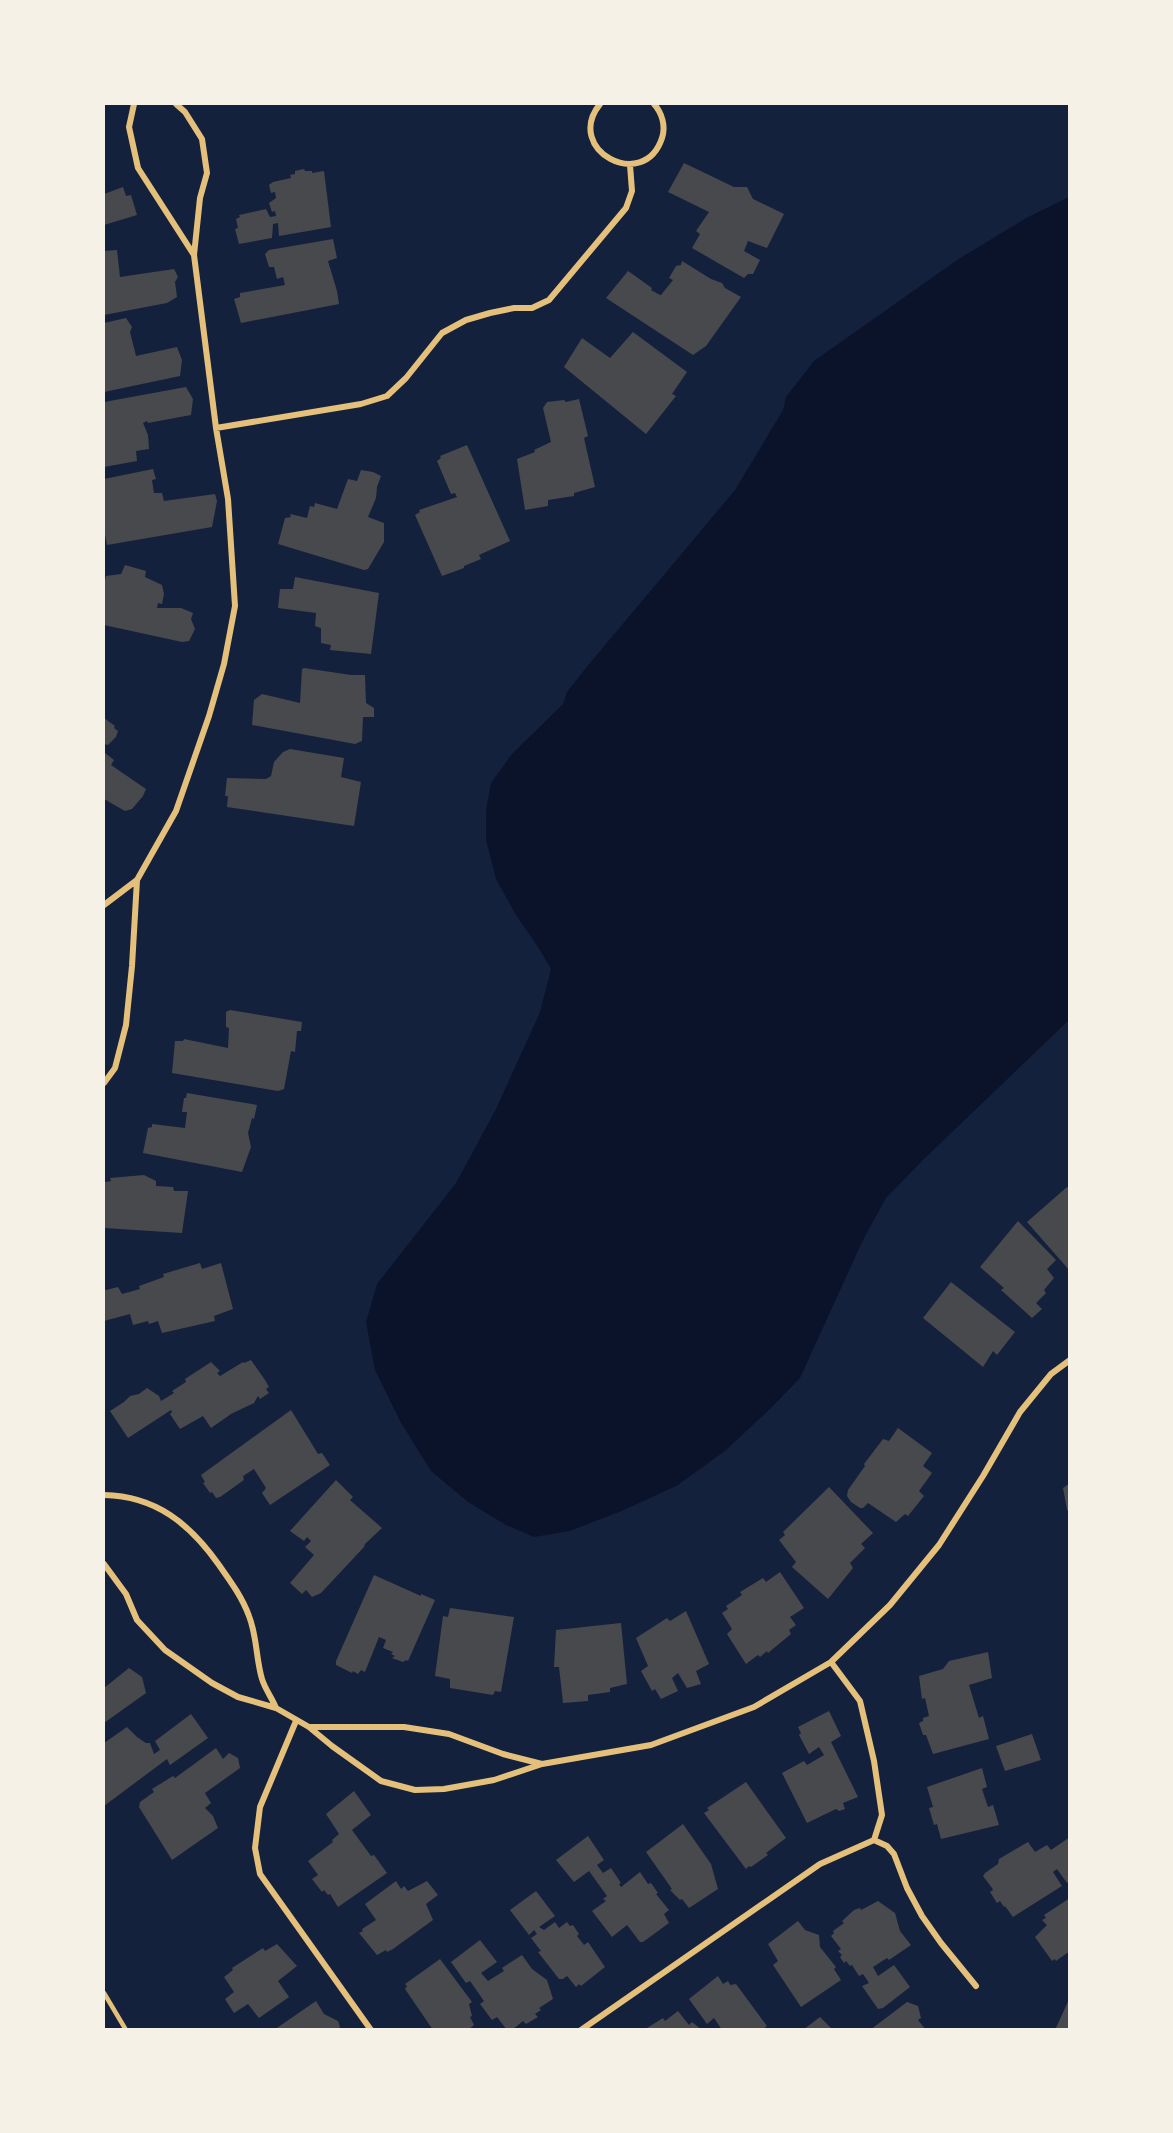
<svg xmlns="http://www.w3.org/2000/svg" width="1173" height="2133" font-family="'PT Serif',serif">
<style>
.water{fill:#0b132b}
.building{fill:#48494c}
.lines{fill:none;stroke-linecap:round;stroke-linejoin:round}
.service{stroke:#e5c07b;stroke-width:4.5}
.minor{stroke:#e5c07b;stroke-width:6}
</style>
<rect width="100%" height="100%" fill="#14213d"/>
<path class="water" d="M1069 197V1020L924 1159 886 1198 863 1240 800 1378 770 1409 726 1450 678 1485 624 1510 570 1531 534 1537 506 1525 468 1502 431 1471 400 1421 375 1370 366 1322 377 1284 456 1183 496 1109 540 1012 551 969 538 947 516 915 496 879 486 840V810L491 783 512 754 563 704 567 692 585 669 735 490 783 410 786 397 814 361 957 260 1028 217Z"/>
<path class="building" d="M684 163 734 187H747L753 199 784 214 767 248 748 241 744 251 760 260 753 274H748L744 278 692 248 700 234 696 231 709 212 668 192Z
M304 169 305 171H312V173L324 171 331 227 279 236 278 223 273 224 272 238 239 244 235 229 238 228 236 219 240 217 239 215 266 209 270 217 276 216 275 211 272 212 269 203 276 198 275 192 271 193 269 185 273 182 291 178 290 175 295 174V171Z
M123 187 126 196 131 195 137 215 104 225V194Z
M333 239 337 258 328 261 337 291 339 304 241 323 234 299 240 297V293L285 285 283 277 277 279 274 267H269L265 254 269 250Z
M117 250 120 277 174 269 178 277 175 282 177 297 167 303 104 315V251Z
M682 261 711 279 722 283 725 288 741 297 706 346 693 355 606 298 628 271 652 288 651 290 660 295H661L673 280 669 278 676 266 681 265Z
M126 318 132 327 130 332 136 356 177 347 182 360 180 376 104 392V323Z
M633 332 687 372 672 394 676 396 646 434 564 367 582 338 610 358Z
M186 387 193 399 191 415 148 423 147 421 143 423 148 435 149 449 136 451 137 461 104 467V402Z
M579 399 588 436 584 438 595 487 574 493V496L548 500V506L525 510 517 459 535 452 534 450 551 442 543 408 547 402 564 400 566 402Z
M467 445 510 541 479 555 481 559 464 566V568L442 576 415 515 420 512 419 510 457 497 455 493 451 494 437 461 441 458 440 456Z
M153 469 156 479 152 480 154 493H162L164 501 215 494 217 501 212 527 107 545 104 529V479Z
M361 470 373 472 381 476 377 487 376 498 368 517 384 523V542L368 569 364 570 278 544 285 518 291 517 290 514 307 518 310 506 314 507 315 503 337 509 348 479 357 481Z
M125 565 146 571 145 577 162 585 164 594 162 604 158 603 157 608H181L193 613 191 619 195 629 189 641 182 642 104 625V585L106 576 121 574Z
M295 577 379 593 371 654 330 650 331 645 321 643V628L315 626 316 613 278 608 280 589H293Z
M304 668 351 675H365L366 703 374 708V717H363L362 741 355 744 252 725 254 700 262 694 300 703 302 669Z
M104 718 115 726 114 728 118 731 116 737 108 745 104 744Z
M104 749 105 753 114 760 111 765 146 789 143 796 132 809 125 811 104 799Z
M290 749 344 758 341 777 361 782 354 826 227 807 228 796H225L227 778 266 779 271 776 274 762 283 752Z
M230 1010 302 1022 301 1031H297L295 1052 291 1051 284 1089 278 1091 172 1073 175 1041H183L184 1039 228 1048 229 1028 226 1027V1012Z
M187 1093 257 1105 254 1119 252 1118 248 1133 251 1147 242 1172 143 1153 148 1128 152 1127V1124L185 1128 187 1112H182L184 1098H186Z
M144 1175 156 1181V1186L173 1187 174 1191H188L182 1233 104 1228 105 1182 111 1181 110 1178Z
M1067 1187 1070 1190V1271L1027 1222Z
M1018 1221 1056 1260 1047 1269 1054 1278 1044 1290 1046 1293 1036 1303 1042 1309 1032 1318 1001 1290 1004 1288 980 1267Z
M200 1263 202 1269 221 1263 233 1309 214 1316 215 1321 162 1333 158 1321 149 1324 148 1321 133 1325 130 1314 104 1321V1289L106 1290 118 1287 122 1294 140 1289 139 1286 164 1277 163 1274Z
M951 1282 1015 1332 997 1355 993 1351 983 1367 923 1318Z
M251 1360 265 1380 269 1387 266 1389 269 1393 260 1399 258 1396 254 1403 231 1414 211 1428 203 1416 180 1429 170 1414 172 1412 171 1410 128 1438 110 1411 124 1402 130 1396 139 1394 147 1388 159 1396 161 1401 174 1393 172 1391 186 1382 185 1379 211 1362 220 1371 217 1373 220 1376 243 1362 244 1363Z
M291 1410 318 1454 322 1453 330 1465 270 1505 262 1493 266 1488 254 1469 243 1476 244 1480 220 1497 216 1498 212 1492 210 1493 203 1483 205 1482 201 1475Z
M898 1428 932 1453 923 1466 932 1473 919 1491 924 1496 908 1516 905 1514 896 1522 868 1503 863 1508H860L851 1502 847 1496 848 1490 865 1466 864 1464 883 1439 889 1441Z
M336 1480 353 1497 350 1500 382 1528 365 1544 364 1547 321 1593 312 1597 306 1590 302 1594 290 1583 314 1555 305 1547 311 1541 307 1537 304 1541 290 1531Z
M1070 1483V1512L1067 1510 1063 1488Z
M829 1487 873 1533 861 1544 865 1548 850 1563 853 1568 828 1599 792 1567 796 1562 779 1540 785 1535 783 1532Z
M780 1572 804 1608 790 1617 796 1625 789 1630 791 1634 768 1653 767 1651 760 1657 758 1655 746 1664 727 1634 732 1629 722 1613 728 1609 726 1606 742 1595 740 1592 763 1578 766 1582Z
M374 1575 421 1596V1594L435 1600 408 1661 406 1660 403 1662 392 1658 395 1656 391 1654 393 1652 383 1648 386 1640 379 1637 365 1672 361 1670 358 1674 353 1671 352 1673 336 1665V1661Z
M450 1608 514 1617 501 1692 495 1691 493 1695 450 1688V1679L435 1676 443 1616 448 1617Z
M686 1611 709 1664 696 1671 701 1684 687 1688 678 1673 672 1678 678 1691 661 1699 655 1689 652 1691 641 1671 648 1666 636 1638 667 1618 670 1621Z
M621 1623 627 1684 610 1688V1692L588 1695V1701L563 1703 559 1667H554L556 1630Z
M988 1652 992 1678 969 1685 979 1718 983 1716 989 1739 933 1754 926 1735H923L919 1723 923 1721V1718L929 1716 925 1698 922 1699 919 1676 943 1669 949 1661Z
M129 1668 142 1677 146 1693 104 1723V1688Z
M829 1711 841 1736 831 1742 858 1797 843 1803 845 1809 839 1811 836 1809 807 1823 782 1773 804 1761 807 1765 824 1755 819 1747 809 1754 799 1735 801 1733 798 1727Z
M191 1714 208 1738 170 1765 167 1759 104 1806V1743L127 1727 137 1737 146 1743H150L154 1754 160 1750 155 1741Z
M1032 1734 1041 1760 1005 1771 996 1746Z
M216 1748 223 1759 229 1753 238 1758 240 1768 205 1793 211 1803 205 1808 213 1816 218 1828 172 1860 139 1807 140 1802 154 1792 152 1789 173 1776 175 1778Z
M982 1768 987 1787 982 1789 988 1807 993 1805 999 1825 941 1839 937 1824 934 1825 929 1808 933 1807 927 1787Z
M746 1782 786 1838 766 1853 768 1855 751 1867 749 1866 746 1869 704 1813 709 1810 707 1808Z
M354 1791 371 1815 352 1830 371 1856 374 1855 387 1873 338 1907 330 1894 328 1895 324 1890 322 1892 312 1879 318 1875 308 1861 333 1842 332 1840 339 1834 326 1814Z
M683 1824 711 1864 718 1889 689 1908 682 1899 680 1900 670 1890 672 1889 646 1852Z
M588 1836 604 1860 597 1865 603 1873 611 1868 621 1883 619 1884 621 1887 640 1872 648 1884 651 1883 658 1893 656 1894 669 1910 664 1914 669 1923 643 1942H640L627 1925 612 1937 592 1911 606 1901 603 1899 607 1896 589 1871 574 1882 556 1860Z
M1070 1837V1881L1067 1883 1057 1869 1053 1872 1062 1886 1013 1917 1005 1906 1004 1907 1000 1901 997 1903 990 1892 993 1890 992 1888 983 1876 985 1873 998 1864 999 1859 1028 1842 1035 1852 1047 1845 1051 1850Z
M396 1881 401 1889 404 1886 408 1891 427 1881 438 1895 426 1904 433 1920 393 1949 387 1952 386 1950 377 1955 359 1933 363 1931 362 1929 376 1920 365 1904Z
M536 1891 555 1916 539 1927 544 1930 555 1922 559 1928 567 1922 570 1926 573 1925 579 1934 577 1936 584 1945 588 1942 605 1967 581 1986 579 1984 576 1987 567 1976 563 1979H559L538 1952 541 1951 531 1938 537 1934 534 1930 529 1935 510 1910Z
M1070 1898V1951L1056 1961 1055 1959 1052 1961 1035 1937 1047 1925 1042 1920 1046 1918 1044 1915Z
M878 1901 895 1913 900 1931 911 1945 889 1960 887 1958 873 1967 878 1976 894 1965 910 1987 883 2008 878 2009 862 1986 869 1983 863 1974 859 1976 852 1965 850 1966 846 1961 844 1963 840 1957 842 1955 838 1951 841 1949 831 1936 834 1933 833 1931 844 1923 842 1921 854 1910 860 1908 861 1910Z
M798 1921 805 1930 819 1935 820 1947 836 1967 834 1969 841 1980 801 2007 773 1965 778 1961 768 1944Z
M480 1940 497 1962 481 1973 488 1981 504 1971 502 1968 522 1955 532 1969 547 1980 553 1999 539 2008 541 2010 535 2014 538 2017 526 2024 523 2021 512 2030H507L497 2017 492 2020 480 2004 484 2001 470 1981 466 1983 451 1962Z
M277 1944 297 1966 278 1981 289 1997 259 2018 248 2004 234 2013 225 1999 234 1992 224 1977 233 1970 232 1968 263 1948 265 1951Z
M440 1959 472 2002 469 2004 472 2016 470 2017 474 2025 468 2030H433L405 1989 407 1986 405 1984Z
M718 1976 723 1984 728 1981 730 1985 736 1984 767 2026 762 2030H722L714 2018 707 2024 689 1999Z
M1070 1997V2030H1055Z
M316 2001 324 2014 338 2021 340 2027 337 2030H274Z
M907 2002 918 2006 921 2018 918 2020 926 2030H870Z
M678 2011 689 2025 692 2022 702 2030 647 2028 663 2018 665 2021Z
M820 2017 833 2030H803Z"/>
<g class="lines">
<path class="service" d="M104 1993 126 2030"/>
<path class="minor" d="M134 104 129 127 138 168 194 255
M600 104C563 150 644 193 662 138 666 126 662 113 654 104
M216 428 361 404 387 396 406 378 442 333 466 320 490 313 514 308H532L549 300 626 208 632 191 630 165
M104 905 137 880 176 811 209 716 224 664 235 606 228 499 216 428 194 255 200 198 207 173 202 139 185 112 176 104
M104 1083 115 1068 126 1025 132 966 137 880
M104 1495C156 1496 190 1524 219 1565 231 1582 242 1597 249 1616 257 1636 256 1659 262 1679 265 1689 272 1698 276 1708
M104 1564 126 1594 137 1620 165 1650 212 1683 238 1697 276 1708 309 1727 332 1746 381 1781 415 1790 444 1789 494 1780 542 1764 651 1745 754 1707 831 1662 890 1605 939 1545 983 1476 1020 1412 1051 1374 1070 1360
M296 1721 260 1807 255 1848 260 1874 371 2030
M309 1727H404L449 1734 503 1754 542 1764
M874 1840 887 1846 894 1854 907 1888 922 1916 941 1943 976 1986
M581 2030 820 1864 874 1840 882 1815 874 1761 860 1701 831 1662"/>
</g>
<rect width="1173" height="2133" fill="none" stroke="#f6f1e7" stroke-width="210"/>
</svg>
